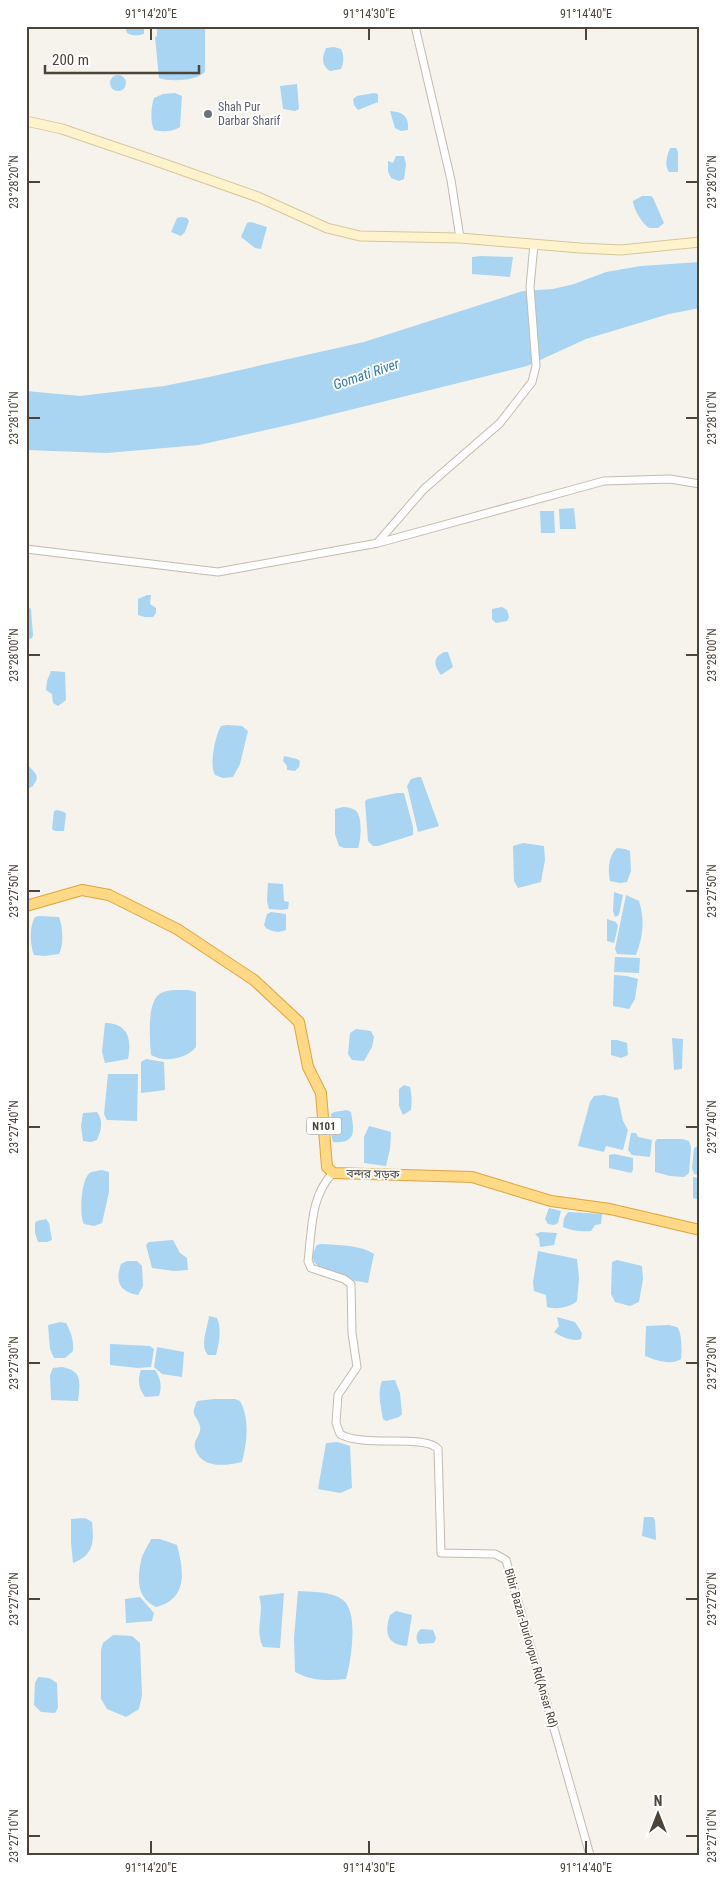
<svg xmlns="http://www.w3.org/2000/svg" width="726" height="1881" font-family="'Roboto Condensed','Noto Sans Bengali',sans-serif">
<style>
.water{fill:#a9d4f2}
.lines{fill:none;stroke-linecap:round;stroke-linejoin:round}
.tertiary-casing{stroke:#c2bbae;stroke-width:9}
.secondary-casing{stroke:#d6c79b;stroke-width:11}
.trunk-casing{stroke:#e0a43c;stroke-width:12}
.tertiary{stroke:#fff;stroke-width:7}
.secondary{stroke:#fff3cd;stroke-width:9}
.trunk{stroke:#ffd985;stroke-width:10}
.ticks{fill:none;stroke:#4b4439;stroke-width:2}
.worship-dot{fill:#6b7280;stroke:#fff;stroke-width:2}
.labels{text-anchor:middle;stroke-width:4;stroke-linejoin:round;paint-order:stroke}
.shield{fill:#fff;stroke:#817c74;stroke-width:1}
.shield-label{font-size:11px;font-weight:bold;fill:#4b4439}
.worship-label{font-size:12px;fill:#5b616d;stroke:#fff;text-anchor:start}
.street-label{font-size:12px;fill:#4b4439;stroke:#fff}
.water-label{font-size:14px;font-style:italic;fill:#2e7ab2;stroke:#fff}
.neatline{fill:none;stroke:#4b4439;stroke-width:2}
.ticks-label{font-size:12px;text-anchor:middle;fill:#4b4439}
</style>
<rect width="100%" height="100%" fill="#f6f3ec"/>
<path class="water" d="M125 26H144V34C138 36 132 36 127 33Z
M157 26H205V72C195 81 172 82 159 78L155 37 157 36Z
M334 47 341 49C344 56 344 62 341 69L330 71C321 65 322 57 326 48Z
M110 83a8 8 0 1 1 16 0a8 8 0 1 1-16 0Z
M297 84 299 109 295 111 283 109 280 86Z
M175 93 182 96 180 127C172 132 163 132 154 130 150 121 151 107 154 98L163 94Z
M374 93 378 94V102L358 110 354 105 353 99 357 96Z
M390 111C404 112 409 117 408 130L401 131 395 128Z
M670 148H676L678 152V172H669C664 165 667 156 670 148Z
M396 156H404L406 164 404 179 399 181 391 178 388 171V161L393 163Z
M642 196H651L653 198 664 223 658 228C657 228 651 228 650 228 643 226 633 208 633 201Z
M181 217 187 218 189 221 185 232 181 236 171 232 177 218Z
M251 222 267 227 261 249 255 248 241 237 247 223Z
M481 256 513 257 510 277 472 274V257Z
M700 262V308L669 314 586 339 527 366 297 423 199 445 107 453 26 450V391L80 396 164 386 209 377 364 342 523 291 553 289 574 284 606 272 641 266Z
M574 508 576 529H560L559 509Z
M540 511H554L555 533H541Z
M147 595H151L150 604 156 608V613L153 617H145L138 615V599Z
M26 606 31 609 33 635 32 638 26 640Z
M502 607 507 610 509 617 507 621 496 623 492 619V609Z
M444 652H448L453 667 441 675C434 666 432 658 444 652Z
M51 671 65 672 66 700 58 706 53 703 52 694 46 690 47 681Z
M227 725 242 726 248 731 240 764 233 777 223 778 215 775C209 766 215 736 221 726Z
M284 756 297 759 300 761 299 767 295 771 287 770V766L283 761Z
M27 764 36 774 37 779 33 786 26 790Z
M418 777H421L439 826 418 832 407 786 411 779Z
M397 793H404L413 827V835L378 846H373L368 841 365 801 368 799Z
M343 807C347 807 352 808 355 810 363 815 361 841 358 848H344L339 846 335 834V809Z
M57 810 64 812 66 814 64 831H55L52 829 54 811Z
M523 843 544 846 545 860 541 882 518 888 514 881 513 846Z
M617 848 625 849 630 851 631 871 627 882 620 883 610 881C608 871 608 856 617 848Z
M268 883 283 884 284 901 289 902 288 909 282 910 269 909 267 901Z
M614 892 623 895 619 915 615 917 613 911Z
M626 895 639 901C645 919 643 937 636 955L617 954 615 949Z
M271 912 286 914V930C279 933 272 932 266 928L264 925 267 914Z
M39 916 59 917C63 927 64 945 59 954L44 956 34 955C30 945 29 927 35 917Z
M607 919 616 922 618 926 614 943 607 941Z
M615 957 640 958 639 973 614 972Z
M614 975 627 976 638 979 635 999 629 1009 613 1006Z
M189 990 196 992V1047C186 1059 165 1063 151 1055 150 1040 146 1001 161 993 169 989 179 990 189 990Z
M105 1023C128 1023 132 1039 128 1059L105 1063 102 1052Z
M356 1029 371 1031 374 1037 372 1047 364 1061 352 1060 348 1054 350 1033Z
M672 1038 683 1039 682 1069 674 1070Z
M611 1040H617L627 1043 628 1055 621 1058 611 1055Z
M146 1059 164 1062 165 1090 141 1093V1062Z
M108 1074H138L137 1121 107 1120 104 1114Z
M404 1085 410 1087C412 1095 412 1102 411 1110L403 1115 399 1106V1089Z
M604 1095 618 1098 623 1121 628 1130 623 1150 606 1146 604 1152 578 1146 590 1102 594 1096Z
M347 1110 351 1112C354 1130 357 1144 333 1142L331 1134V1114L334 1112Z
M97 1112C104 1122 101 1130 97 1140L91 1142 83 1141 81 1126 83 1113Z
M369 1126 391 1132 390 1149 386 1166 364 1163V1137Z
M631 1133H636L638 1137 652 1140 650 1157 632 1155 628 1150Z
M657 1139H682L689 1141 691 1147 689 1173 684 1177 670 1176 655 1172V1142Z
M700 1145V1175L694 1174 692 1168 694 1148Z
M614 1154 633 1158V1170L631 1173 609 1168V1155Z
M102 1170 109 1172V1192L102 1223 94 1226 84 1224C79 1217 81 1178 90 1173 93 1171 99 1171 102 1170Z
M693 1177 700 1178V1200L693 1198Z
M549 1208 561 1211 558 1223 554 1225 548 1224 545 1219Z
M568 1212 602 1214 601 1224 595 1225 591 1231C582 1232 572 1231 563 1227L564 1218Z
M46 1219 49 1223 52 1240 47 1242H38L35 1233V1223L37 1221Z
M541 1232 557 1233 554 1245 540 1247 539 1238 535 1234Z
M173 1240 180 1253 187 1258 188 1270 174 1271 152 1268 146 1245 149 1242Z
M321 1244C336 1245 362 1245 374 1254L368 1283C349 1280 326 1276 313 1261V1253L317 1245Z
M538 1251 577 1259 579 1278 577 1301C571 1307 556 1310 547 1307L546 1295 534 1291 533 1282Z
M617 1260 642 1266 643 1279 639 1302 630 1306 615 1302 611 1294 612 1262Z
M127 1261H137L142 1266 143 1286 138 1295C119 1292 115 1281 121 1264Z
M209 1316 217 1318C222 1328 219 1344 216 1355H208C199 1346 208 1327 209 1316Z
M557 1317 575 1322 582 1333 581 1339C572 1342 562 1337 554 1332L559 1326Z
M60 1322 66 1323C71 1332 74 1341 73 1351L65 1358H54L50 1349 48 1325Z
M669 1325C669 1325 676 1327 677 1327 682 1331 682 1353 681 1359 671 1366 655 1360 645 1356L646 1326Z
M110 1344 150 1346 154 1349 151 1367 138 1368 110 1365Z
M157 1347 184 1352 182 1377 162 1374 154 1367Z
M62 1367C83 1371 80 1382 78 1401L51 1400 50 1375 53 1368Z
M141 1370H155C161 1378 162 1387 159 1396L145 1397C139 1389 137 1380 141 1370Z
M395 1380 400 1393 402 1414 399 1417 386 1421 383 1419C381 1407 377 1393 382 1381Z
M214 1399H235L240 1401C250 1419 247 1443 242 1462 225 1466 201 1469 195 1448 193 1440 202 1434 200 1426 196 1413 190 1418 197 1401Z
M337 1442 350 1446 352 1488 340 1493 318 1489 326 1443Z
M644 1517H653L655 1520 656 1540 642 1536Z
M85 1518 92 1522C94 1542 94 1555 73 1563L71 1542V1519Z
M151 1539H160L177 1545C184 1571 188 1599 156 1607 137 1598 137 1580 141 1561 142 1554 148 1546 151 1539Z
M298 1591C311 1592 332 1591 343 1600 359 1612 351 1661 346 1679 329 1681 311 1681 295 1672L294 1638Z
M284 1593 280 1648 263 1647C254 1629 265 1614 259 1596Z
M140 1597 154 1613 152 1621 126 1623 125 1599Z
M396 1611 412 1615 407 1646C387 1645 384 1633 390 1615Z
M421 1629 433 1630 436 1638 434 1643 419 1644C415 1639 416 1633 421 1629Z
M113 1635 132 1636 140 1643 142 1695 139 1709 126 1717 107 1709 101 1699V1650L103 1643Z
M38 1677 49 1678 57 1683 58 1708 55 1713 41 1712 34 1705 35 1683Z"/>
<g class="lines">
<defs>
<path id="tertiary" d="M415 26 451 180 460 238
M378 542 424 489 500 423 532 382 536 366 530 287 534 244
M26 549 218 572 378 543 604 481 670 479 700 484
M333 1173C310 1196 312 1231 308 1261L311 1268 344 1279 351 1284 352 1333 357 1367 338 1395 336 1423 340 1434C363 1448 426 1434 438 1449L441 1553 495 1554 506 1560 590 1855"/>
<path id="secondary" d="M26 121 62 129 153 160 258 197 327 228 360 236 460 238 580 248 621 250 700 242"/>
<path id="trunk" d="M26 906 82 890 109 895 177 929 254 980 299 1022 308 1067 321 1093 327 1167 333 1173 472 1177 551 1201 610 1209 700 1230"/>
</defs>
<use href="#tertiary" class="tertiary-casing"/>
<use href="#secondary" class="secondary-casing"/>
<use href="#trunk" class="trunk-casing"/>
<use href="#tertiary" class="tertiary"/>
<use href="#secondary" class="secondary"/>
<use href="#trunk" class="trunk"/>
</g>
<path class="ticks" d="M151 28V40M369 28V40M586 28V40M28 182H40M686 182H698M28 418H40M686 418H698M28 655H40M686 655H698M28 891H40M686 891H698M28 1127H40M686 1127H698M28 1363H40M686 1363H698M28 1599H40M686 1599H698M28 1836H40M686 1836H698M151 1841V1854M369 1841V1854M586 1841V1854"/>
<circle class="worship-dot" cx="208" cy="114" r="5"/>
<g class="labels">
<rect class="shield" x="306.5" y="1117.5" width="35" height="17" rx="4"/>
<g class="shield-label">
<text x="324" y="1130">N101</text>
</g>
<g class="worship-label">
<text x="218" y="111">Shah Pur<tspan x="218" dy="14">Darbar Sharif</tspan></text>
</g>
<g class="street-label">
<text transform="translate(373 1174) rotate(1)" y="4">বন্দর সড়ক</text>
<text transform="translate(531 1648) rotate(74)" y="4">Bibir Bazar-Durlovpur Rd(Ansar Rd)</text>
</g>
<g class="water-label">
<text transform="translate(366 374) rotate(-19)" y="5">Gomati River</text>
</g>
</g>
<rect width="726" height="1881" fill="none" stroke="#ffffff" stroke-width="55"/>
<g transform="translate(658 1814)" stroke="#ffffff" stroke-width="4" paint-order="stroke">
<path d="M0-4L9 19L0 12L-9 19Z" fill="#4b4439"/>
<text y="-8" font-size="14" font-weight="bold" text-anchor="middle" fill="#4b4439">N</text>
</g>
<path d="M45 65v8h154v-8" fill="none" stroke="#4b4439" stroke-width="2.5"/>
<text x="52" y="65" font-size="15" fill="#4b4439" stroke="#ffffff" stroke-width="4" paint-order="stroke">200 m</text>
<rect x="28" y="28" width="670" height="1826" class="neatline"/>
<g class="ticks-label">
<text x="151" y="18">91°14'20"E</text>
<text x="369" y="18">91°14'30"E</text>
<text x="586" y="18">91°14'40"E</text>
<text transform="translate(14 182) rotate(-90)" y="4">23°28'20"N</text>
<text transform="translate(712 182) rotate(-90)" y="4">23°28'20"N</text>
<text transform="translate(14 418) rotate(-90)" y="4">23°28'10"N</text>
<text transform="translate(712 418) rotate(-90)" y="4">23°28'10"N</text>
<text transform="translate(14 655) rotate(-90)" y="4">23°28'00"N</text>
<text transform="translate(712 655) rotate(-90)" y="4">23°28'00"N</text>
<text transform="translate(14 891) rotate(-90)" y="4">23°27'50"N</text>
<text transform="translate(712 891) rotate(-90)" y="4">23°27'50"N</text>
<text transform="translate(14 1127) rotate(-90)" y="4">23°27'40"N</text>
<text transform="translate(712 1127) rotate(-90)" y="4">23°27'40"N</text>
<text transform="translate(14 1363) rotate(-90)" y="4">23°27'30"N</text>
<text transform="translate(712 1363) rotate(-90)" y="4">23°27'30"N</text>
<text transform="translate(14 1599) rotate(-90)" y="4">23°27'20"N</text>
<text transform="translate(712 1599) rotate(-90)" y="4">23°27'20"N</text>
<text transform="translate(14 1836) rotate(-90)" y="4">23°27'10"N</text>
<text transform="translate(712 1836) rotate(-90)" y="4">23°27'10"N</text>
<text x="151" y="1872">91°14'20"E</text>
<text x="369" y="1872">91°14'30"E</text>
<text x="586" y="1872">91°14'40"E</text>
</g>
</svg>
